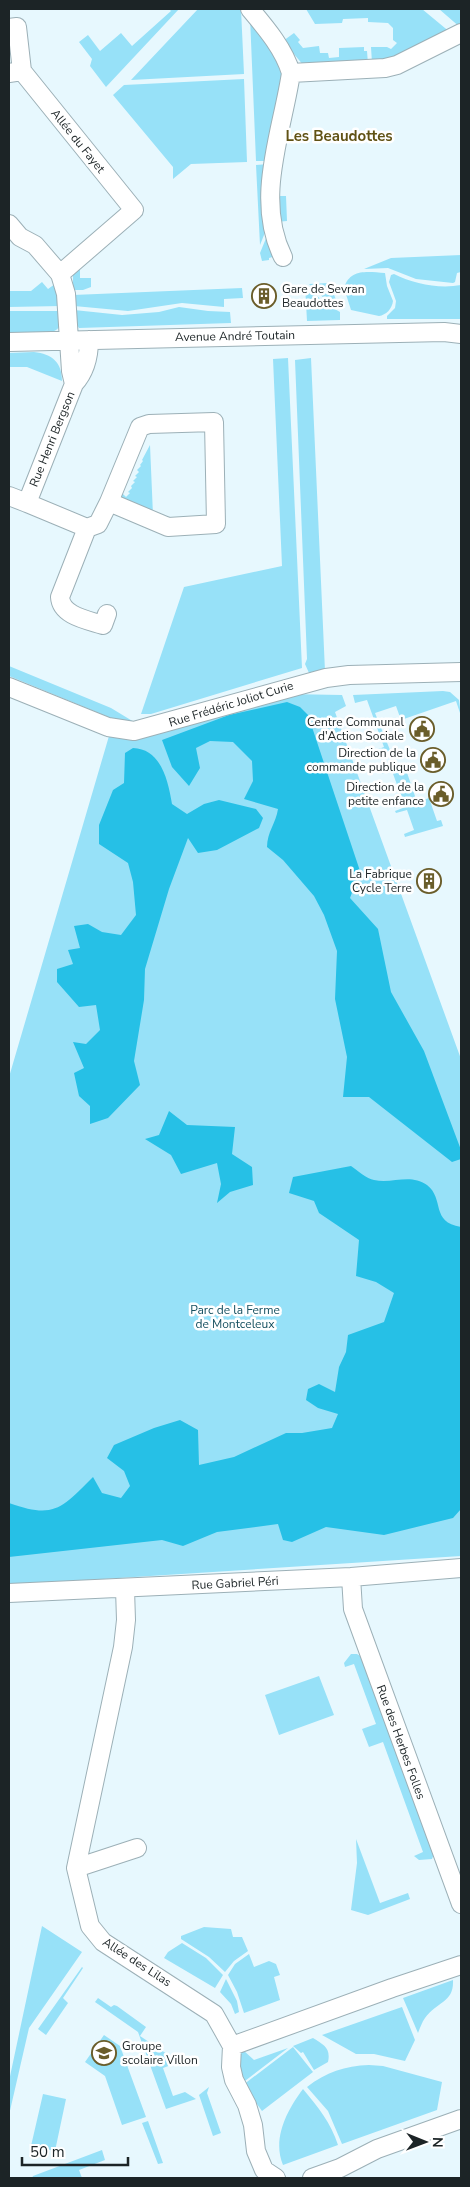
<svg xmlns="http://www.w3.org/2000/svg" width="470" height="2187" font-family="'Nunito Sans',sans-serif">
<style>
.green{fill:#97e1f8}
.forest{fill:#26c0e6}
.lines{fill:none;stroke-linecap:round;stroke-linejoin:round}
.street-casing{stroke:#9cb0b7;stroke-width:20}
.street{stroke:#fff;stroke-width:18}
.labels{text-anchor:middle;stroke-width:5;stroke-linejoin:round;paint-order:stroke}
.street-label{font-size:12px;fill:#1c2426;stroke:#fff}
.poi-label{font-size:12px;fill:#1c2426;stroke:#fff;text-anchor:end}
.park-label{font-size:12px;fill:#144f5f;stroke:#fff}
.quarter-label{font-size:15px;font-weight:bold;fill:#605215;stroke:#fff}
</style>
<rect width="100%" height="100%" fill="#e7f8fe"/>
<path class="green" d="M169 9H179L106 87 90 66 92 59 79 42 88 35 100 51 121 33 132 46 171 11Z
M198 9H241L244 74 131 80Z
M306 9H422L451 33 402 58 372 63 371 47H387L391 49 397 43 393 40V28L388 23 368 22V18L343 19 342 23 315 24Z
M439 9H461V28Z
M250 17 274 56 283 77 269 161H256Z
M294 33 300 40 298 42 303 48 319 46 320 53H328L329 58 339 57V48L364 47V51H367L368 64 304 66 283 41Z
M244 79 247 162 191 164 173 179V167L113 95 124 85Z
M269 164 268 225 260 245 256 165Z
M276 196H286L287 221 276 222Z
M269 231 276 256 269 258V260L262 261 260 253Z
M461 255V272L457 273 455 282 453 283 416 279 388 268 364 269 391 258Z
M80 265V278H91V287L83 290H73V275Z
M385 273 387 286 393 301C392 309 386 315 379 316L351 310 344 288C350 268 368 272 385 273Z
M394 274C414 284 439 289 461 285V319H387V316L395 308 396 301 389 282 391 275Z
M42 282 48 289 55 284 61 306 9 307V291H31Z
M329 283 340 309 329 303 309 284Z
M305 285 326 304 340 312V320L307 321Z
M242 288 243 298 224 299V307L182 303 128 311 74 306 73 295Z
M179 307 208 311 230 312 231 323 79 328 77 325 74 310 122 315 159 312Z
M9 311H61C61 315 61 322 59 327 54 337 19 334 9 334Z
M34 352C52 354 62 362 62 381L27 367H9V353Z
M288 358 302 668 151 714H141L184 587 282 566 273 359Z
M311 358 325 671 313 674 309 673 305 664 307 659 295 360Z
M150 445 153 515 121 501 118 489 126 497 130 493 128 492 132 488 131 486 135 482 133 481 137 477 135 476 139 472 137 470 141 466 140 465 143 461 142 460Z
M9 666 111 708 139 725 123 723 9 676Z
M443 691 450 692 459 700 461 716 456 701 401 720 396 706 375 713 390 750 389 754 376 759 373 751 384 747 367 700 355 703 353 695Z
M287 694 342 695 346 706 335 712 461 1059V1556L9 1585V1077L109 736Z
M404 764 416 799 394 808 393 805 403 801 392 771 382 774 381 771Z
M429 798 437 821 441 820 443 826 405 837 404 834 414 830 407 810 396 813 395 811Z
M351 1654H357L362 1657 434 1854 432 1859 419 1860 414 1856 423 1852 383 1742 369 1747 362 1729 376 1724 354 1664 345 1667 344 1663Z
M319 1676 334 1715 279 1735 265 1695Z
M356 1839 380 1903 408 1893 410 1899 368 1915 351 1910 357 1863Z
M42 1926 82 1952 29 2028 9 2115V2081Z
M204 1927 231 1929 233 1937H242L248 1951 234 1961 225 1972 209 1957 181 1939V1936Z
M182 1943 206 1958 223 1975 215 1988 164 1958 168 1952Z
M249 1954 254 1967 269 1961 276 1964 280 1975 274 1977 280 2000 244 2013 237 1992 228 1975 235 1964Z
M82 1967 83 1968 63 1998 68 2003 46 2035 38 2029Z
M226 1979 237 2001 239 2012 235 2014 231 2004 220 1992Z
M453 1980C454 2003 437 2001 425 2018 422 2022 420 2028 418 2033L403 1998Z
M98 1998 111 2007 114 2005 117 2006 146 2027 140 2036 179 2062 163 2068 173 2096 185 2092 196 2099 166 2109 138 2032 95 2002Z
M402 2007 415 2040 405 2061 374 2054H356L322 2035Z
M104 2035 120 2046 146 2117 122 2125 105 2076 85 2062Z
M313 2038C324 2045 331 2048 328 2062L314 2070 303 2052 301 2053 293 2046Z
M293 2047 313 2072 262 2111 243 2085Z
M288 2048 241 2084C237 2075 237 2058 243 2050L254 2060Z
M369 2065 383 2066 442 2082 437 2110 342 2144 328 2111 307 2087C326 2072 345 2066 369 2065Z
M209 2087 207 2093 221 2133 213 2136 199 2095Z
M303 2089C318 2107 331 2123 338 2145L283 2165C272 2139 287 2110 303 2089Z
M43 2094 66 2099 55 2151 31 2146Z
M148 2121 163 2163 158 2164 142 2123Z
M102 2150 105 2160 79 2170 82 2178H32L33 2176Z"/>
<path class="forest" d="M287 702 300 707 308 715 360 871 350 898 378 929 391 992 424 1051 461 1150V1159L452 1162 369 1097H343L347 1057 335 999 337 951 324 915 314 896 283 860 267 847C267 832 276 823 278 809L244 799 253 781 252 761 233 742 210 741 196 748 200 768 189 786 172 767 162 740 229 715Z
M133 748C161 749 168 780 172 804L187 814 204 804 219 800 256 809 263 818 259 828 217 850 198 853 188 838 169 889 145 969 144 1000 134 1061 140 1085 108 1118 90 1124V1106L79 1096 74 1073 84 1068 73 1042 86 1044 100 1030 96 1005 79 1007 57 982V969L73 964 68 950 80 948 74 926 88 924 102 932 121 935 136 915 133 882 128 863 99 844V825L113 790 124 783 125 753Z
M169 1111 187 1125 235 1127 232 1154 252 1167 253 1185 230 1192 217 1203 221 1184 217 1163 181 1174 171 1155 145 1139 159 1135Z
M351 1166C357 1170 367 1179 374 1180 393 1184 410 1173 427 1185 445 1199 430 1222 461 1227V1509L453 1518 384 1535 326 1527 292 1542 283 1540 278 1524 217 1532 183 1546 162 1540 9 1557V1503C54 1519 61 1509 93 1477L102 1493 121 1498 130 1486 124 1471 107 1458 114 1445 154 1428 180 1420 198 1430 199 1465 234 1457 286 1433H302L332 1428 338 1414 318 1408 306 1400 308 1389 319 1384 335 1392 339 1367 346 1352 348 1335 384 1322 394 1293 376 1282 356 1276 359 1240 319 1213 314 1201 289 1193 293 1177Z"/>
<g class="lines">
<defs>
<path id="street" d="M250 9C266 28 284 49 291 73 282 133 254 199 283 257
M9 28 17 27 22 71
M9 73 22 71 134 210 60 274
M291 73 385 68 397 65 461 33
M9 224 20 237 35 245 60 274 66 294 71 371 74 384 27 503 87 528
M9 342 444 332 461 334
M74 384C86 371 89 356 89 340
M214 422 216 524 168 527 109 502 140 427 149 424Z
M9 496 27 503
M107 614 103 625C88 620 61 616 60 597L87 528 98 524 109 502
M9 687 108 727 134 731 326 678 349 675 461 672
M351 1577 353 1609 461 1904
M125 1589 126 1620 123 1647 76 1868 90 1926 103 1942 214 2014 232 2046 392 1988 461 1965
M9 1593 351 1577 461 1568
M76 1868 137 1848
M232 2046 231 2067 234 2080 247 2105 253 2125 256 2151 264 2170 276 2178
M312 2178 340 2168 377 2149 461 2119"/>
</defs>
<use href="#street" class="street-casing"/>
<use href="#street" class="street"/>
</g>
<defs>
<symbol id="building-ring" viewBox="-11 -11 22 22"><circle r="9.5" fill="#fff" stroke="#6a5d2a" stroke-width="1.5"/><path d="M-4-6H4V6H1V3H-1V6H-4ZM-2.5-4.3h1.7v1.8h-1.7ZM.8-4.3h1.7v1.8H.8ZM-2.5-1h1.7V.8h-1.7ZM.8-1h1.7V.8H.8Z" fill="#6a5d2a"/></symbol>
<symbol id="civic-ring" viewBox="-11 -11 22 22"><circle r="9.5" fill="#fff" stroke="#6a5d2a" stroke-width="1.5"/><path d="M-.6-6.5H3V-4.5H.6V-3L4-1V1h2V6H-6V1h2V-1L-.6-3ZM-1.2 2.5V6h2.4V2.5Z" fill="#6a5d2a"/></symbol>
<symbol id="school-ring" viewBox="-11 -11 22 22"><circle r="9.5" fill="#fff" stroke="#6a5d2a" stroke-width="1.5"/><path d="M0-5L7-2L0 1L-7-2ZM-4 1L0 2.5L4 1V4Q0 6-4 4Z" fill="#6a5d2a"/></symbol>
</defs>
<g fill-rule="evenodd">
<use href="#building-ring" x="250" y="282" width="28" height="28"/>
<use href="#civic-ring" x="408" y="715" width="28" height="28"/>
<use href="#civic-ring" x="419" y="746" width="28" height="28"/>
<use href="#civic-ring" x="427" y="780" width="28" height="28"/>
<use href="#building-ring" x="415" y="867" width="28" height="28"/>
<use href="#school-ring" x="90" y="2039" width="28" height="28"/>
</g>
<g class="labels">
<g class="street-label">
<text transform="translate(78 141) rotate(51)" y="4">Allée du Fayet</text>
<text transform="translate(235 336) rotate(-1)" y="4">Avenue André Toutain</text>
<text transform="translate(52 439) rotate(-68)" y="4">Rue Henri Bergson</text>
<text transform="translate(231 704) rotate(-17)" y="4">Rue Frédéric Joliot Curie</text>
<text transform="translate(235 1583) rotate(-3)" y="4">Rue Gabriel Péri</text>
<text transform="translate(401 1742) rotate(70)" y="4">Rue des Herbes Folles</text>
<text transform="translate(137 1962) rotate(33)" y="4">Allée des Lilas</text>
</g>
<g class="poi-label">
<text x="282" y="293" text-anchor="start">Gare de Sevran<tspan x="282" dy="14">Beaudottes</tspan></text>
<text x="404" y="726">Centre Communal<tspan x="404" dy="14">d'Action Sociale</tspan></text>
<text x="416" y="757">Direction de la<tspan x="416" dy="14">commande publique</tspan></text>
<text x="424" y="791">Direction de la<tspan x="424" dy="14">petite enfance</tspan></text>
<text x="412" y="878">La Fabrique<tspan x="412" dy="14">Cycle Terre</tspan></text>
<text x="122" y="2050" text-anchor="start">Groupe<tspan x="122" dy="14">scolaire Villon</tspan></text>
</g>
<g class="park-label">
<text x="235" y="1314">Parc de la Ferme<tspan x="235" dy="14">de Montceleux</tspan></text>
</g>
<g class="quarter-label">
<text x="339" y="141">Les Beaudottes</text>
</g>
</g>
<rect width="470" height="2187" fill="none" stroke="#1c2426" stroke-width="20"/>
<g transform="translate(425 2142) rotate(91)" stroke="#ffffff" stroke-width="4" paint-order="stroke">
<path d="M0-4L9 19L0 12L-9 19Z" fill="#1c2426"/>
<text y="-8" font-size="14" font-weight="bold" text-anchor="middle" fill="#1c2426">N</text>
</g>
<path d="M22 2157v8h106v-8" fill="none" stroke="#1c2426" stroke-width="2.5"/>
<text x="30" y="2157" font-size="15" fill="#1c2426" stroke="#ffffff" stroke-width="4" paint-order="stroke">50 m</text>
</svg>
